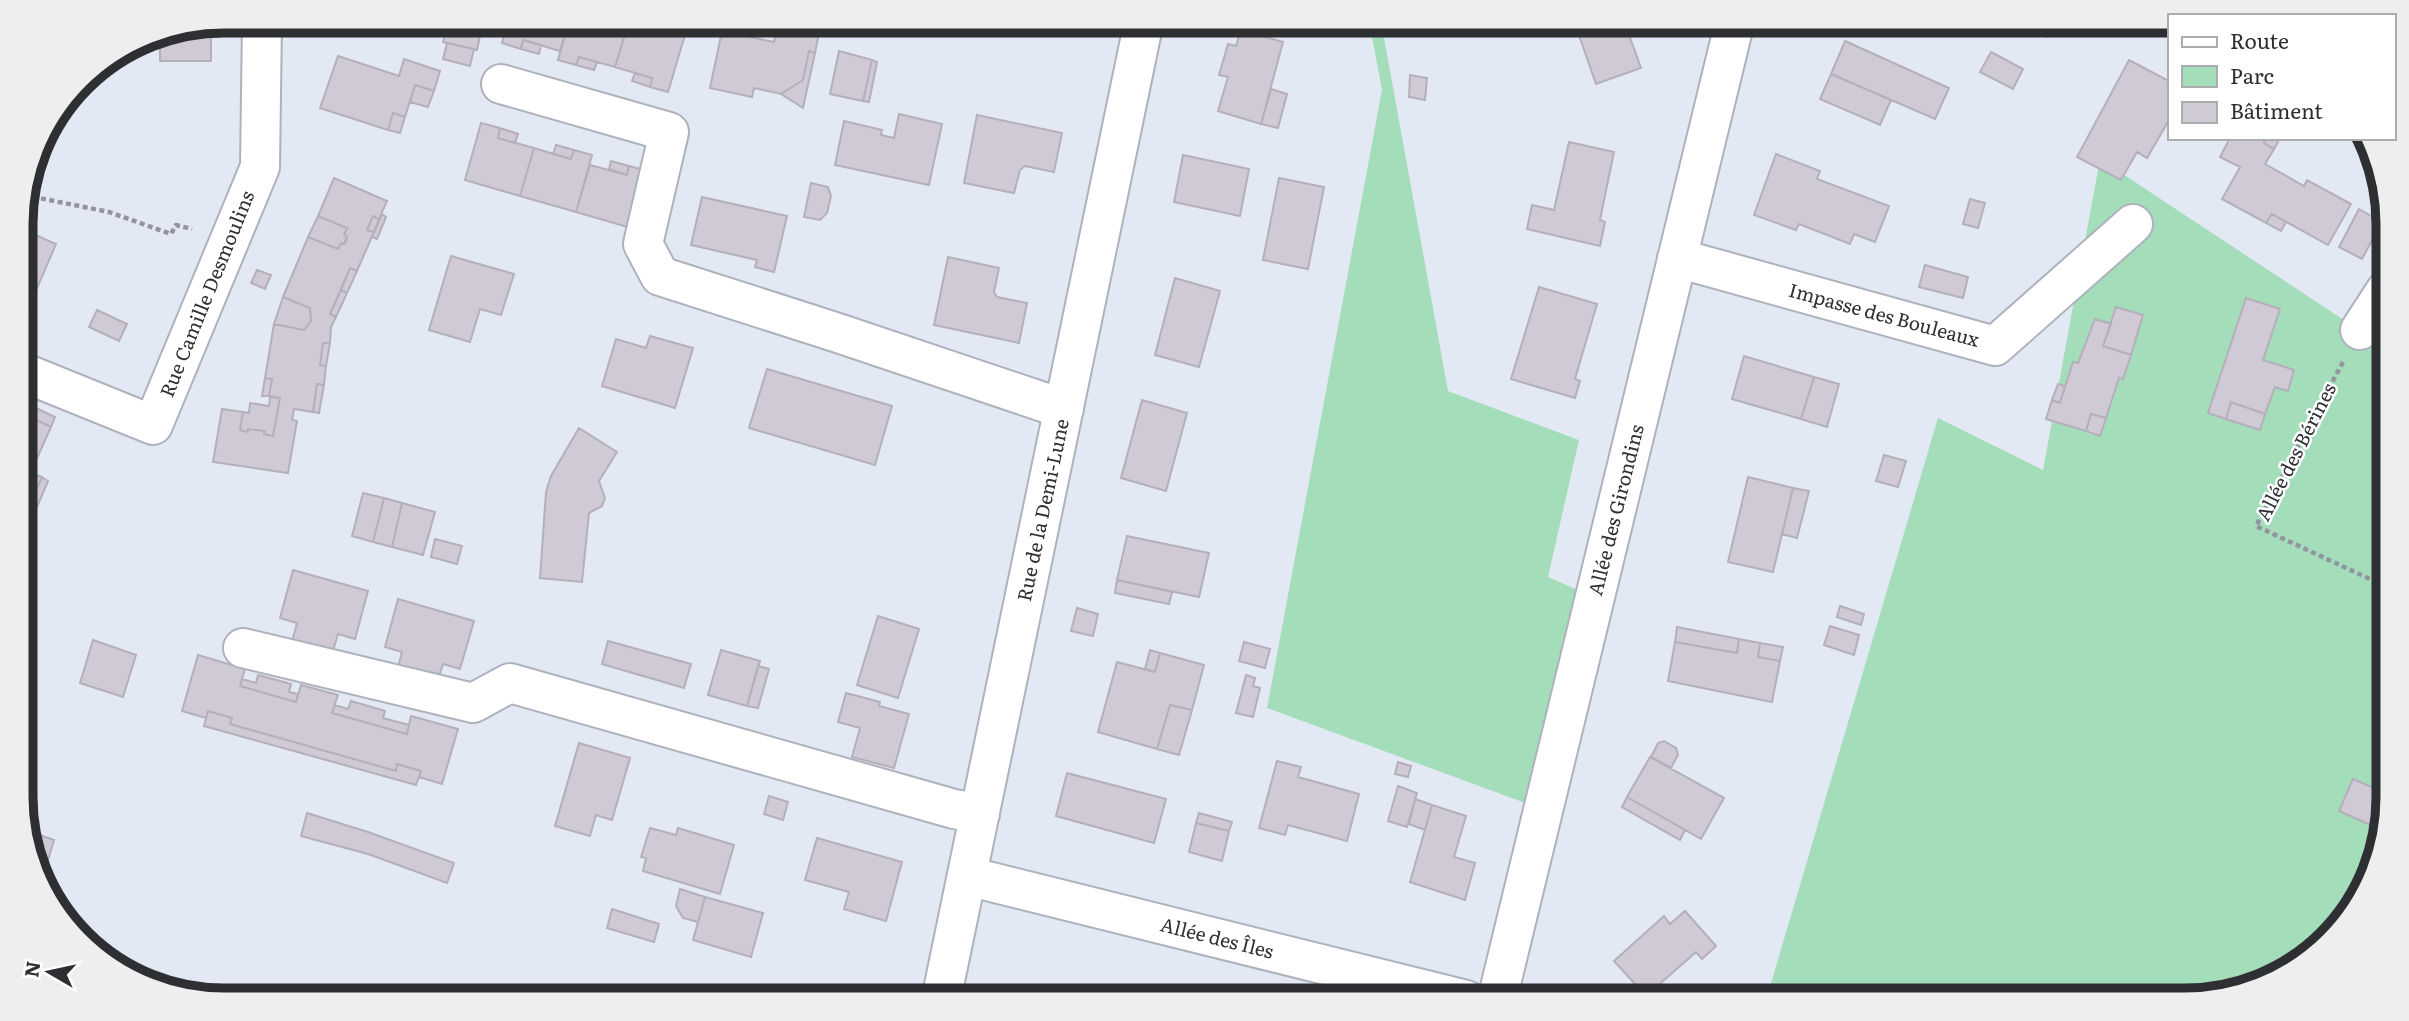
<svg xmlns="http://www.w3.org/2000/svg" width="2409" height="1021" font-family="Literata,serif">
  <style>
    .green { fill: #a4ddb9 }
    .building { fill: #cfcad5; stroke: #b4afba; stroke-width: 2 }
    .lines { fill: none; stroke-linecap: round; stroke-linejoin: round }
    .minor-casing { stroke: #adb2bd; stroke-width: 42 }
    .path { stroke: #91959d; stroke-width: 4.5; stroke-dasharray: 5 3.5; stroke-linecap: butt }
    .minor { stroke: #fff; stroke-width: 38 }
    .labels { text-anchor: middle; stroke-width: 5; stroke-linejoin: round; paint-order: stroke }
    .street-label { font-size: 19px; fill: #2d2f33; stroke: #fff }
    .rim { fill: none; stroke: #2d2f33; stroke-width: 9 }
  </style>
  <rect width="100%" height="100%" fill="#e3e9f4"/>
  <path class="green" d="M 1369,21 L 1381,21 L 1448,391 L 1579,440 L 1548,577 L 1582,592 L 1528,804 L 1267,708 L 1382,90 Z
    M 2100,159 L 2359,330 L 2386,290 L 2388,797 L 2373,874 L 2298,966 L 2198,1000 L 1766,1000 L 1938,418 L 2043,470 Z"/>
  <path class="building" d="M 448,21 L 483,21 L 477,50 L 443,42 Z
    M 508,21 L 569,21 L 560,51 L 523,40 L 521,49 L 502,43 Z
    M 569,21 L 629,21 L 615,67 L 579,57 L 576,65 L 558,60 Z
    M 629,21 L 637,21 L 685,35 L 668,92 L 650,87 L 652,78 L 615,67 Z
    M 1574,21 L 1624,21 L 1641,68 L 1596,84 Z
    M 2035,21 L 2056,21 L 2047,37 L 2031,29 Z
    M 211,24 L 211,61 L 160,61 L 160,34 Z
    M 778,25 L 819,33 L 815,53 L 809,51 L 803,80 L 781,94 L 754,88 L 752,97 L 710,88 L 722,31 L 774,42 Z
    M 1241,30 L 1283,42 L 1261,124 L 1218,111 L 1228,77 L 1219,75 L 1228,44 L 1236,46 Z
    M 523,40 L 541,45 L 539,54 L 521,49 Z
    M 1845,41 L 1949,88 L 1935,119 L 1831,74 Z
    M 447,43 L 474,49 L 470,66 L 443,59 Z
    M 809,51 L 815,53 L 803,108 L 781,94 L 803,80 Z
    M 839,51 L 872,60 L 863,101 L 830,94 Z
    M 1991,52 L 2023,69 L 2013,89 L 1980,72 Z
    M 338,56 L 399,76 L 404,59 L 440,71 L 434,91 L 415,85 L 405,117 L 393,113 L 388,130 L 320,108 Z
    M 579,57 L 597,62 L 594,70 L 576,65 Z
    M 872,60 L 877,62 L 869,102 L 863,101 Z
    M 2129,60 L 2169,81 L 2169,120 L 2147,158 L 2137,152 L 2121,180 L 2077,157 Z
    M 635,73 L 652,78 L 650,87 L 632,81 Z
    M 1831,74 L 1891,100 L 1880,125 L 1820,99 Z
    M 1410,75 L 1427,78 L 1425,100 L 1409,97 Z
    M 415,85 L 434,91 L 428,107 L 410,102 Z
    M 1271,89 L 1287,94 L 1278,128 L 1261,124 Z
    M 393,113 L 405,117 L 400,133 L 388,130 Z
    M 899,114 L 942,124 L 929,185 L 835,165 L 844,121 L 882,130 L 881,135 L 894,138 Z
    M 977,115 L 1062,133 L 1054,172 L 1025,166 L 1020,170 L 1014,193 L 964,183 Z
    M 481,123 L 500,128 L 498,138 L 534,148 L 520,196 L 465,180 Z
    M 500,128 L 518,134 L 515,143 L 498,138 Z
    M 2230,138 L 2266,138 L 2264,143 L 2274,149 L 2265,164 L 2304,186 L 2307,180 L 2351,204 L 2328,245 L 2272,214 L 2266,223 L 2222,199 L 2240,167 L 2220,157 Z
    M 2266,138 L 2280,138 L 2274,149 L 2264,143 Z
    M 1569,142 L 1614,152 L 1600,220 L 1605,222 L 1600,246 L 1527,229 L 1532,205 L 1554,210 Z
    M 556,145 L 574,150 L 571,159 L 553,154 Z
    M 534,148 L 571,159 L 574,150 L 592,155 L 576,212 L 520,196 Z
    M 1776,154 L 1820,171 L 1817,179 L 1889,206 L 1875,242 L 1854,234 L 1850,244 L 1799,224 L 1796,230 L 1754,215 Z
    M 1183,155 L 1249,169 L 1240,216 L 1174,202 Z
    M 611,161 L 629,166 L 627,175 L 609,169 Z
    M 590,165 L 627,175 L 629,166 L 648,171 L 631,228 L 576,212 Z
    M 334,178 L 387,201 L 379,219 L 373,216 L 367,230 L 374,232 L 357,271 L 350,268 L 330,314 L 336,317 L 331,327 L 330,343 L 323,343 L 320,365 L 326,366 L 324,385 L 317,384 L 313,412 L 294,409 L 292,420 L 297,421 L 288,473 L 213,462 L 222,409 L 243,412 L 240,430 L 248,432 L 248,429 L 265,431 L 264,434 L 273,436 L 280,398 L 269,396 L 272,379 L 265,378 L 274,324 L 304,330 L 311,321 L 310,308 L 283,297 L 308,237 L 338,249 L 341,243 L 344,244 L 347,236 L 344,235 L 347,228 L 318,216 Z
    M 1279,178 L 1324,187 L 1308,269 L 1263,260 Z
    M 811,183 L 828,187 L 831,196 L 827,213 L 820,220 L 804,217 Z
    M 702,197 L 787,216 L 774,272 L 755,267 L 757,260 L 691,245 Z
    M 1970,199 L 1985,203 L 1978,228 L 1963,224 Z
    M 2359,209 L 2382,222 L 2362,259 L 2339,247 Z
    M 382,214 L 386,217 L 377,239 L 372,237 Z
    M 2272,214 L 2286,222 L 2281,231 L 2266,223 Z
    M 318,216 L 347,228 L 344,235 L 347,236 L 346,241 L 344,244 L 341,243 L 338,249 L 308,237 Z
    M 373,216 L 379,219 L 374,232 L 367,230 Z
    M 22,229 L 56,244 L 26,314 L 22,312 Z
    M 451,256 L 514,274 L 501,315 L 480,309 L 470,342 L 429,330 Z
    M 948,257 L 999,268 L 994,292 L 997,297 L 1027,303 L 1019,343 L 934,325 Z
    M 1925,265 L 1968,277 L 1963,298 L 1919,287 Z
    M 350,268 L 357,271 L 347,293 L 341,290 Z
    M 257,270 L 271,275 L 265,289 L 251,283 Z
    M 1175,278 L 1220,291 L 1199,367 L 1155,355 Z
    M 1539,287 L 1597,304 L 1575,379 L 1580,381 L 1575,398 L 1511,379 Z
    M 341,290 L 347,293 L 336,317 L 330,314 Z
    M 283,297 L 310,308 L 311,321 L 304,330 L 274,324 Z
    M 2246,298 L 2280,309 L 2263,360 L 2294,370 L 2288,391 L 2275,387 L 2265,414 L 2231,402 L 2226,419 L 2208,413 Z
    M 2116,307 L 2143,315 L 2131,355 L 2103,346 Z
    M 97,310 L 127,324 L 119,341 L 89,327 Z
    M 2095,319 L 2111,324 L 2103,346 L 2131,355 L 2123,379 L 2119,378 L 2106,418 L 2091,414 L 2086,431 L 2046,419 L 2052,400 L 2060,403 L 2073,362 L 2078,363 Z
    M 650,336 L 693,348 L 675,408 L 602,386 L 616,339 L 646,348 Z
    M 323,343 L 330,343 L 326,366 L 320,365 Z
    M 1744,356 L 1814,377 L 1801,419 L 1732,399 Z
    M 767,369 L 892,406 L 875,465 L 749,428 Z
    M 1814,377 L 1839,384 L 1827,427 L 1801,419 Z
    M 265,378 L 272,379 L 269,396 L 262,396 Z
    M 317,384 L 324,385 L 319,413 L 313,412 Z
    M 2058,384 L 2065,386 L 2060,403 L 2052,400 Z
    M 270,397 L 280,398 L 273,436 L 264,434 L 265,431 L 248,429 L 248,432 L 240,430 L 243,412 L 249,413 L 250,403 L 269,406 Z
    M 1142,400 L 1187,413 L 1166,491 L 1121,478 Z
    M 2231,402 L 2265,414 L 2260,430 L 2226,419 Z
    M 22,403 L 38,409 L 34,419 L 51,427 L 34,465 L 30,464 L 27,471 L 42,477 L 30,504 L 37,507 L 29,525 L 22,523 Z
    M 38,409 L 55,417 L 51,427 L 34,419 Z
    M 2091,414 L 2106,418 L 2100,436 L 2086,431 Z
    M 579,428 L 617,452 L 599,481 L 605,498 L 602,506 L 589,513 L 582,582 L 540,578 L 546,492 L 551,476 Z
    M 1884,455 L 1906,461 L 1898,487 L 1876,481 Z
    M 42,477 L 48,481 L 37,507 L 30,504 Z
    M 1748,477 L 1793,488 L 1773,572 L 1728,562 Z
    M 1793,488 L 1809,491 L 1797,538 L 1782,534 Z
    M 363,493 L 384,498 L 373,542 L 352,536 Z
    M 384,498 L 402,503 L 392,547 L 373,542 Z
    M 402,503 L 435,512 L 423,555 L 392,547 Z
    M 22,522 L 29,525 L 22,540 Z
    M 1127,536 L 1209,553 L 1199,597 L 1117,580 Z
    M 435,539 L 462,546 L 457,564 L 431,557 Z
    M 293,570 L 368,591 L 355,639 L 338,634 L 332,654 L 292,642 L 297,623 L 280,618 Z
    M 1117,580 L 1172,592 L 1169,604 L 1115,593 Z
    M 398,599 L 474,621 L 460,669 L 443,664 L 437,683 L 397,672 L 402,652 L 385,647 Z
    M 1840,606 L 1864,614 L 1861,625 L 1837,617 Z
    M 1077,608 L 1098,614 L 1093,636 L 1071,631 Z
    M 878,616 L 919,629 L 898,698 L 857,685 Z
    M 1830,626 L 1859,635 L 1854,655 L 1824,645 Z
    M 1677,627 L 1739,639 L 1737,653 L 1675,642 Z
    M 1739,639 L 1760,643 L 1758,657 L 1780,661 L 1772,702 L 1668,681 L 1675,642 L 1737,653 Z
    M 93,640 L 136,655 L 123,697 L 80,683 Z
    M 608,641 L 691,664 L 684,688 L 602,664 Z
    M 1244,642 L 1270,649 L 1265,668 L 1239,661 Z
    M 1760,643 L 1783,647 L 1780,661 L 1758,657 Z
    M 721,650 L 760,661 L 747,706 L 708,695 Z
    M 1150,650 L 1160,653 L 1155,672 L 1145,669 Z
    M 1160,653 L 1204,665 L 1192,710 L 1170,705 L 1157,749 L 1098,732 L 1117,662 L 1155,672 Z
    M 198,655 L 245,669 L 240,686 L 296,702 L 301,685 L 338,695 L 332,713 L 407,734 L 411,716 L 458,729 L 442,784 L 419,777 L 421,771 L 397,764 L 396,771 L 230,724 L 232,718 L 208,711 L 206,718 L 182,711 Z
    M 758,666 L 769,669 L 758,708 L 747,706 Z
    M 258,675 L 291,684 L 289,692 L 298,694 L 296,702 L 240,686 L 242,679 L 256,683 Z
    M 1246,675 L 1255,678 L 1253,686 L 1260,688 L 1253,717 L 1236,713 Z
    M 846,693 L 880,702 L 879,706 L 909,714 L 894,768 L 852,757 L 860,728 L 838,722 Z
    M 351,701 L 385,711 L 383,718 L 409,725 L 407,734 L 332,713 L 335,705 L 348,709 Z
    M 1170,705 L 1192,710 L 1179,755 L 1157,749 Z
    M 208,711 L 232,718 L 230,724 L 396,771 L 397,764 L 421,771 L 416,785 L 204,726 Z
    M 1664,741 L 1676,748 L 1678,755 L 1671,768 L 1651,757 L 1658,743 Z
    M 579,743 L 630,758 L 612,820 L 596,815 L 590,836 L 555,826 Z
    M 1650,757 L 1724,798 L 1701,839 L 1627,797 Z
    M 1277,761 L 1301,767 L 1298,777 L 1359,794 L 1347,841 L 1288,825 L 1285,835 L 1259,828 Z
    M 1398,762 L 1411,766 L 1408,777 L 1395,774 Z
    M 1067,773 L 1166,799 L 1154,843 L 1056,816 Z
    M 2353,779 L 2388,794 L 2386,805 L 2377,828 L 2339,811 Z
    M 1398,786 L 1417,793 L 1407,827 L 1388,821 Z
    M 769,796 L 788,802 L 783,820 L 764,814 Z
    M 1627,797 L 1685,830 L 1680,840 L 1622,807 Z
    M 1415,799 L 1432,805 L 1425,830 L 1409,824 Z
    M 1432,805 L 1466,816 L 1454,857 L 1475,863 L 1465,900 L 1410,882 Z
    M 307,813 L 368,832 L 454,863 L 447,883 L 368,854 L 301,836 Z
    M 1199,813 L 1232,822 L 1229,831 L 1196,823 Z
    M 1196,823 L 1229,831 L 1222,861 L 1189,852 Z
    M 650,828 L 676,835 L 678,828 L 734,845 L 720,894 L 643,871 L 646,858 L 641,857 Z
    M 25,830 L 54,840 L 44,874 Z
    M 817,838 L 902,862 L 886,921 L 844,909 L 849,892 L 805,880 Z
    M 680,889 L 705,897 L 698,922 L 683,918 L 676,906 Z
    M 51,891 L 64,896 L 60,912 Z
    M 705,897 L 763,913 L 751,957 L 693,940 Z
    M 612,909 L 659,924 L 654,942 L 607,928 Z
    M 1685,911 L 1716,946 L 1702,959 L 1696,952 L 1646,996 L 1614,961 L 1664,916 L 1670,924 Z
    M 552,986 L 569,991 L 566,1000 L 548,1000 Z
    M 752,987 L 799,1000 L 748,1000 Z
    M 1013,987 L 1059,998 L 1059,1000 L 1010,1000 Z
    M 998,988 L 1012,992 L 1010,1000 L 995,1000 Z
    M 330,992 L 359,1000 L 328,1000 Z"/>
  <g class="lines">
    <defs>
      <path id="minor" d="M 501,84 L 669,132 L 643,244 L 660,276 L 838,333 L 1064,409
        M 1677,258 L 1995,346 L 2133,224
        M 2360,330 L 2386,290
        M 22,372 L 153,425 L 260,167 L 262,21
        M 243,648 L 473,703 L 510,683 L 954,809 L 980,814
        M 967,876 L 1466,1000
        M 941,1000 L 1144,21
        M 1497,1000 L 1735,21"/>
    </defs>
    <use href="#minor" class="minor-casing"/>
    <path class="path" d="M 27,190 L 34,197 L 109,212 L 171,234 L 176,225 L 192,229
      M 2343,362 L 2256,526 L 2387,587"/>
    <use href="#minor" class="minor"/>
  </g>
  <g class="labels">
    <g class="street-label">
      <text transform="translate(207 294) rotate(-68)" y="7">Rue Camille Desmoulins</text>
      <text transform="translate(1884 315) rotate(15)" y="7">Impasse des Bouleaux</text>
      <text transform="translate(2296 452) rotate(-63)" y="7">Allée des Bérines</text>
      <text transform="translate(1043 510) rotate(-78)" y="7">Rue de la Demi-Lune</text>
      <text transform="translate(1616 510) rotate(-76)" y="7">Allée des Girondins</text>
      <text transform="translate(1217 938) rotate(14)" y="7">Allée des Îles</text>
    </g>
  </g>
  <path d="M0 0H2409V1021H0ZM224 33H2185A191 191 0 0 1 2376 224V797A191 191 0 0 1 2185 988H224A191 191 0 0 1 33 797V224A191 191 0 0 1 224 33Z" fill="#eeeeef" fill-rule="evenodd"/>
  <path class="rim" d="M224 33H2185A191 191 0 0 1 2376 224V797A191 191 0 0 1 2185 988H224A191 191 0 0 1 33 797V224A191 191 0 0 1 224 33Z"/>
  <rect x="2168" y="14" width="228" height="126" fill="#ffffff" stroke="#abacad" stroke-width="2"/>
  <rect x="2182" y="37" width="35" height="10" fill="#ffffff" stroke="#abacad" stroke-width="2"/>
  <text x="2230" y="49" font-size="21" fill="#2d2f33">Route</text>
  <rect x="2182" y="66" width="35" height="21" fill="#a4ddb9" stroke="#abacad" stroke-width="2"/>
  <text x="2230" y="84" font-size="21" fill="#2d2f33">Parc</text>
  <rect x="2182" y="102" width="35" height="21" fill="#cfcad5" stroke="#abacad" stroke-width="2"/>
  <text x="2230" y="119" font-size="21" fill="#2d2f33">Bâtiment</text>
  <g transform="translate(49 972) rotate(279)" stroke="#ffffff" stroke-width="5" paint-order="stroke">
  <path d="M0-5L12 26L0 18L-12 26Z" fill="#2d2f33"/>
  <text y="-10" font-size="19" font-weight="bold" text-anchor="middle" fill="#2d2f33">N</text>
  </g>
</svg>
